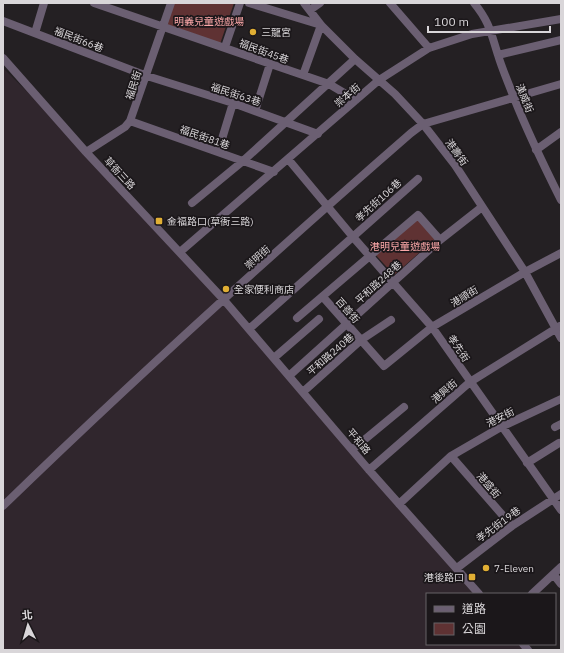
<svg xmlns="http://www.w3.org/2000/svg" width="564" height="653" font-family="'IBM Plex Sans','Noto Sans TC',sans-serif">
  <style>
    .built { fill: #30262d }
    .green { fill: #5f3233 }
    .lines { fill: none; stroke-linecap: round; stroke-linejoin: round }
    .minor { stroke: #6b5f72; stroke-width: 8 }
    .poi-dot { fill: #e1af34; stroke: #1b171a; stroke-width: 1.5 }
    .labels { text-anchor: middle; stroke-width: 3.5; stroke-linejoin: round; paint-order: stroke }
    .park-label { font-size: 10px; fill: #fba7a8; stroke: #1b171a }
    .poi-label { font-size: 10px; fill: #d9d6d9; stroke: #1b171a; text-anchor: start }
    .street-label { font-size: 10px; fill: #d9d6d9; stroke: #1b171a }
  </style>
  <rect width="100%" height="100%" fill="#242023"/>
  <path class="built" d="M 3,68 L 92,156 L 479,594 L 427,594 L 427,644 L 523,644 L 528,650 L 3,650 Z"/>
  <path class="green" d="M 174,3 L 234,3 L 220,44 L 166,26 Z
    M 417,216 L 436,238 L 394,275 L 374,253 Z"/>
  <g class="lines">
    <path class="minor" d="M 94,3 L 329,84 L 356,100
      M 249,3 L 321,25 L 303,75
      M 304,3 L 321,25 L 355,59 L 395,94 L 423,124 L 455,165 L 525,272 L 561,338
      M 390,3 L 429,48
      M 474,3 C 489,21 491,33 498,55 C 502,69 509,84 514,98 C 528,133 544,166 561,200
      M 310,10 L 320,3
      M 3,21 L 147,76 L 233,103 L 318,134
      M 35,33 L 44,3
      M 225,47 L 240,3
      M 498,55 L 561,40
      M 3,58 L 86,152 L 224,300 L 369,470 L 479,594
      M 255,111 L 270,64
      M 130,121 L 274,172
      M 536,150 L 561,132
      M 86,152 L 125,127 L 130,121 L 171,3
      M 218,152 L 233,103
      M 288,159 L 353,237 L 432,327 L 561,510
      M 192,203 L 243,161 L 355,59
      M 180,252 L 379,80 L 429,48 L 472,34 L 561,19
      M 323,297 L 384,366 L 432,327 L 525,272 L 561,253
      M 297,318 L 418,215 L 440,240
      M 249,329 L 418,179
      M 275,357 L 319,319
      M 290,375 L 440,240 L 482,207
      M 304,391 L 361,340 L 391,320
      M 555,427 L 561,424
      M 352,450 L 404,407
      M 451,456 L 512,526
      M 527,463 L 559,443
      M 369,470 L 470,382 L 560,326
      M 399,504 L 451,456 L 501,427 L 561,399
      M 3,506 C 135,378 272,254 411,133 L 423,124 L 561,84
      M 457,568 L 512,526 L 561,494
      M 554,575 L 561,584
      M 532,594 L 561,567
      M 523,644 L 528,650"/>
  </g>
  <g class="poi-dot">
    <circle cx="253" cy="32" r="4"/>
    <rect x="155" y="217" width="8" height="8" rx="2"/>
    <circle cx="226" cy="289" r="4"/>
    <circle cx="486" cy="568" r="4"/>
    <rect x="468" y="573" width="8" height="8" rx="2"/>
  </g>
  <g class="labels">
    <g class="park-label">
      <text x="209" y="25">明義兒童遊戲場</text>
      <text x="405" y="250">港明兒童遊戲場</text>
    </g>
    <g class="poi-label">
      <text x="261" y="36">三龍宮</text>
      <text x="167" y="225">金福路口(草衙三路)</text>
      <text x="234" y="293">全家便利商店</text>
      <text x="494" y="572">7-Eleven</text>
      <text x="464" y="581" text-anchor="end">港後路口</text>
    </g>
    <g class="street-label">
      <text transform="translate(79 39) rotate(21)" y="4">福民街66巷</text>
      <text transform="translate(264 51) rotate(20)" y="4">福民街45巷</text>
      <text transform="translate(133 85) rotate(-72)" y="4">福民街</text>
      <text transform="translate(236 94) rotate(18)" y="4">福民街63巷</text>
      <text transform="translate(347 95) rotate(-41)" y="4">崇本街</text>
      <text transform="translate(525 98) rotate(68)" y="4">漢威街</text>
      <text transform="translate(205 137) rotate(19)" y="4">福民街81巷</text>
      <text transform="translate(457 152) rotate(54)" y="4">港壽街</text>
      <text transform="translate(120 173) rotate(47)" y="4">草衙三路</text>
      <text transform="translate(378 200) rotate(-42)" y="4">孝先街106巷</text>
      <text transform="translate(257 257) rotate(-42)" y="4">崇明街</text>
      <text transform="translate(378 282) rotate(-42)" y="4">平和路248巷</text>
      <text transform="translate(464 296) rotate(-31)" y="4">港順街</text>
      <text transform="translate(348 310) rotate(48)" y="4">百善街</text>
      <text transform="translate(459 348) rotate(56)" y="4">孝先街</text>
      <text transform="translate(330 354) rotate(-41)" y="4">平和路240巷</text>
      <text transform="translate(444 391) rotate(-41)" y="4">港興街</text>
      <text transform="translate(500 417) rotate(-27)" y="4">港安街</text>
      <text transform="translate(359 441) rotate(50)" y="4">平和路</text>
      <text transform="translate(489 485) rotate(49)" y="4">港盛街</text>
      <text transform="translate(498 524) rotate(-36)" y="4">孝先街19巷</text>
    </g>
  </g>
  <rect width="564" height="653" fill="none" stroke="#d9d6d9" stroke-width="8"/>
  <rect x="426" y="593" width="130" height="52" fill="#1b171a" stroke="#676366"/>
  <rect x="434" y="606" width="20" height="6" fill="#6b5f72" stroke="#676366"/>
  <text x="462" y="613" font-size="12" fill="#d9d6d9">道路</text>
  <rect x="434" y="623" width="20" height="12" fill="#5f3233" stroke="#676366"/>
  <text x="462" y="633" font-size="12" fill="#d9d6d9">公園</text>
  <g transform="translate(28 625) rotate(355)" stroke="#1b171a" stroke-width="3" paint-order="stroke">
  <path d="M0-3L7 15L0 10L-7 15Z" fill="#d9d6d9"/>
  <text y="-6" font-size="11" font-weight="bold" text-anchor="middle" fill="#d9d6d9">北</text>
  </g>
  <path d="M428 26v6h122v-6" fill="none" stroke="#d9d6d9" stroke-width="2"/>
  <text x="434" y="26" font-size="12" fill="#d9d6d9" stroke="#1b171a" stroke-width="3" paint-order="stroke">100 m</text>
</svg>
